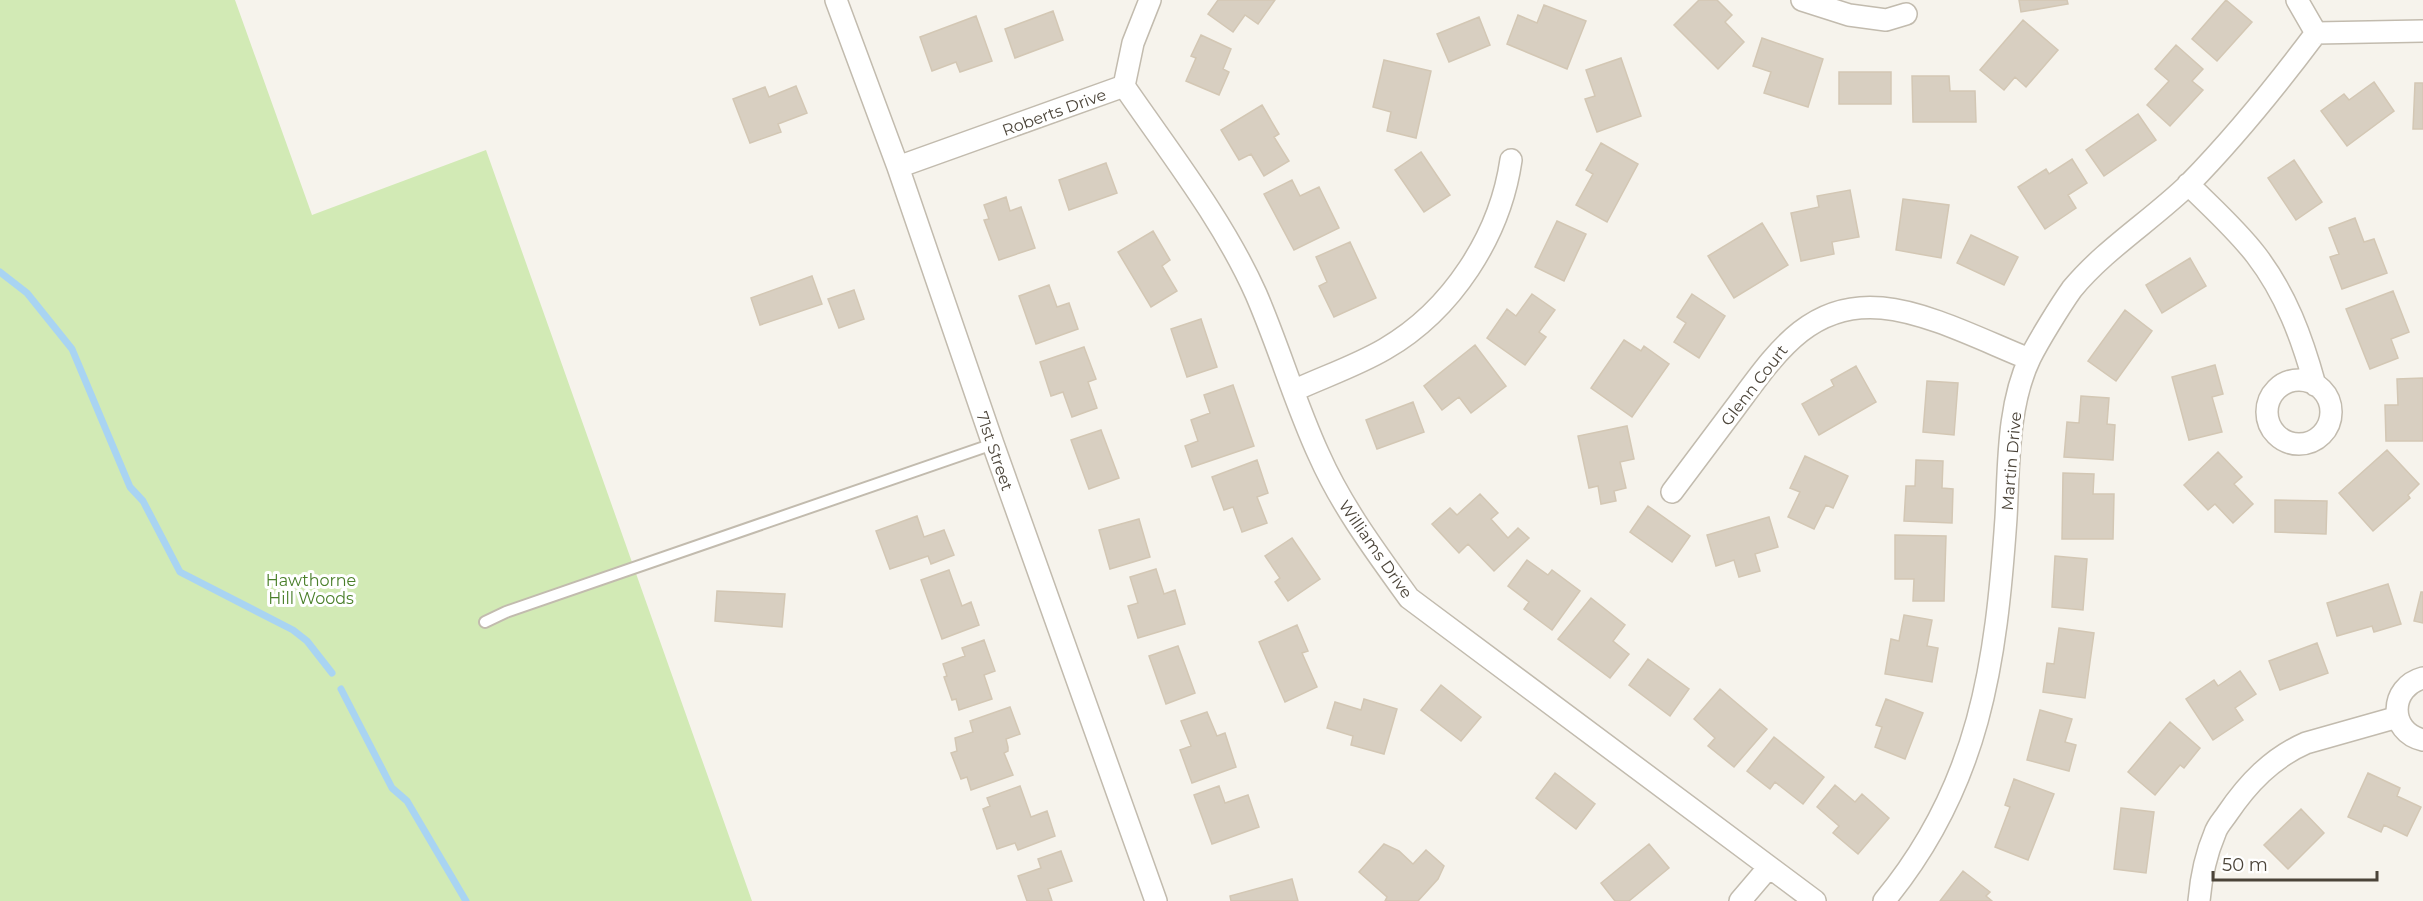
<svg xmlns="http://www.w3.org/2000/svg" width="2423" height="901" font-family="Montserrat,sans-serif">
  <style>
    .green { fill: #d2eab5 }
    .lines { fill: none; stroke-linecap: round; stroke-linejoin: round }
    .stream { stroke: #a9d4f2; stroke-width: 7 }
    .building { fill: #d8cfc1; stroke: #d3c7b4; stroke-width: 1.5 }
    .service-casing { stroke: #c2bbae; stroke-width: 14 }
    .minor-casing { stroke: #c2bbae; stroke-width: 24 }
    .service { stroke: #fff; stroke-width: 10 }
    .minor { stroke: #fff; stroke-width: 21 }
    .labels { text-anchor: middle; stroke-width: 6; stroke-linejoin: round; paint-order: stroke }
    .street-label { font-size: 16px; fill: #4b4439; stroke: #fff }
    .park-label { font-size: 16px; fill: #4a7f2a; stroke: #fff }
  </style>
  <rect width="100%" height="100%" fill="#f6f3ec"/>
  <path class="green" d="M 0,0 L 235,0 L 312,215 L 486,150 L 752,901 L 0,901 Z"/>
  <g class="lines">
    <path class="stream" d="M 0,272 L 27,293 L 72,349 L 130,487 L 143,501 L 180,572 L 293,630 L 307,641 L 332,673
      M 341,689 L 392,788 L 407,801 L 466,901"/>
  </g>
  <path class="building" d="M 1218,0 L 1275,0 L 1258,24 L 1245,15 L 1233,32 L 1208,14 Z
    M 1699,0 L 1717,0 L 1732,15 L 1725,22 L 1744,42 L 1718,69 L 1674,25 Z
    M 2019,0 L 2067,0 L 2068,4 L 2021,12 Z
    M 2226,0 L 2252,22 L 2217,61 L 2192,39 Z
    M 1544,5 L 1586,21 L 1567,69 L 1507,44 L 1518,15 L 1537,23 Z
    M 1053,11 L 1063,40 L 1015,58 L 1005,29 Z
    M 976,16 L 992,61 L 960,72 L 956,62 L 932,71 L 920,37 Z
    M 1479,17 L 1490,45 L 1449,62 L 1437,34 Z
    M 2023,20 L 2058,50 L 2026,87 L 2015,77 L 2004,90 L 1980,70 Z
    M 1201,35 L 1231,49 L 1223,69 L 1229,72 L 1219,95 L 1186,81 L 1196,58 L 1191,56 Z
    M 1762,38 L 1823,59 L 1808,107 L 1764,93 L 1771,72 L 1753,66 Z
    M 2176,45 L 2203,69 L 2192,81 L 2203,90 L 2170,126 L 2147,105 L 2169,81 L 2155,69 Z
    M 1621,58 L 1641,116 L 1597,132 L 1585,99 L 1595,96 L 1586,70 Z
    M 1384,60 L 1431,71 L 1416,138 L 1387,131 L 1391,112 L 1373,107 Z
    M 1839,72 L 1891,72 L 1891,104 L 1839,104 Z
    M 1912,76 L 1949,76 L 1950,91 L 1975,91 L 1976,122 L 1913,122 Z
    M 2374,82 L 2394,111 L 2347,146 L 2321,111 L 2344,94 L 2349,100 Z
    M 2415,83 L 2423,83 L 2423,129 L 2413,129 Z
    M 796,86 L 807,113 L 778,124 L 781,132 L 750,143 L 733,99 L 765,87 L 769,97 Z
    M 1262,105 L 1279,134 L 1274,137 L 1289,161 L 1264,176 L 1251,154 L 1239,160 L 1221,130 Z
    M 2138,114 L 2156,140 L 2104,176 L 2086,150 Z
    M 1601,143 L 1638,164 L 1607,222 L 1576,205 L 1593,174 L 1586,170 Z
    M 1421,152 L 1450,195 L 1424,212 L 1395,170 Z
    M 2072,159 L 2087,183 L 2068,195 L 2076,208 L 2045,229 L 2018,187 L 2046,169 L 2049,174 Z
    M 2294,160 L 2322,202 L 2296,220 L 2268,178 Z
    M 1106,163 L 1117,193 L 1069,210 L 1059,180 Z
    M 1292,180 L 1300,196 L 1319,187 L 1339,228 L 1294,250 L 1264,194 Z
    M 1850,190 L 1859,237 L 1832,242 L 1834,254 L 1801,261 L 1791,213 L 1819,207 L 1817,196 Z
    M 1006,197 L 1010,211 L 1021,207 L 1035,248 L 999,260 L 984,220 L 989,219 L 984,205 Z
    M 1903,199 L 1949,205 L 1941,258 L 1896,250 Z
    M 2355,218 L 2364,242 L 2374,239 L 2387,273 L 2342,289 L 2330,257 L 2339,254 L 2329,228 Z
    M 1557,221 L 1586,234 L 1564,281 L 1535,267 Z
    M 1762,223 L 1788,265 L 1734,298 L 1708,256 Z
    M 1153,231 L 1170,260 L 1162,266 L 1177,291 L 1151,307 L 1118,252 Z
    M 1971,235 L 2018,257 L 2004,285 L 1957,263 Z
    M 1350,242 L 1376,298 L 1334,317 L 1319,286 L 1327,282 L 1316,257 Z
    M 2190,258 L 2206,286 L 2162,313 L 2146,285 Z
    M 812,276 L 822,304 L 760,325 L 751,298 Z
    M 1049,285 L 1057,307 L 1069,303 L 1078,329 L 1036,344 L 1019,296 Z
    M 854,290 L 864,319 L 839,328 L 828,299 Z
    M 2393,291 L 2409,332 L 2391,339 L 2398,358 L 2370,369 L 2346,309 Z
    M 1532,294 L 1555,310 L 1539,332 L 1546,337 L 1525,365 L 1487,338 L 1507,309 L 1516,316 Z
    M 1692,294 L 1725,316 L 1699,358 L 1674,342 L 1686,323 L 1677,317 Z
    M 2125,310 L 2152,331 L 2116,381 L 2088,361 Z
    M 1201,319 L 1217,367 L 1187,377 L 1171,329 Z
    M 1624,340 L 1641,351 L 1644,346 L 1669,364 L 1632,417 L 1591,388 Z
    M 1475,345 L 1506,386 L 1471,413 L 1459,397 L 1442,410 L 1424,386 Z
    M 1084,347 L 1096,379 L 1088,382 L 1097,408 L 1072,417 L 1063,392 L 1051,396 L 1040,362 Z
    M 2215,365 L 2223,394 L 2212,397 L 2222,432 L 2189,440 L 2172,377 Z
    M 1856,366 L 1876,402 L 1819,435 L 1802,404 L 1834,386 L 1831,380 Z
    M 2423,378 L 2423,441 L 2386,441 L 2385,405 L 2398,405 L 2397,379 Z
    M 1927,381 L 1958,383 L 1954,435 L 1923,432 Z
    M 1233,385 L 1254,446 L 1192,467 L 1185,446 L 1198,441 L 1191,420 L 1210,413 L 1204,395 Z
    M 2081,396 L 2109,398 L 2107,424 L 2115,425 L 2113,460 L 2064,457 L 2067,422 L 2079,423 Z
    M 1413,402 L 1424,432 L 1377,449 L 1366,420 Z
    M 1627,426 L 1634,459 L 1620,462 L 1626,488 L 1614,491 L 1616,501 L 1601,504 L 1598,486 L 1589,488 L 1578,436 Z
    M 1101,430 L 1119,478 L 1089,489 L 1071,440 Z
    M 2387,450 L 2419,484 L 2408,495 L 2410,498 L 2373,531 L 2339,493 Z
    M 2218,452 L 2242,477 L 2234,484 L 2253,504 L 2233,523 L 2215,504 L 2208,510 L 2184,485 Z
    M 1805,456 L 1848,476 L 1833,508 L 1826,505 L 1814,529 L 1788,517 L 1800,492 L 1790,488 Z
    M 1257,460 L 1268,493 L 1257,497 L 1267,523 L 1242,532 L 1233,507 L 1224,510 L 1212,477 Z
    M 1916,460 L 1943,461 L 1942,488 L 1953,489 L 1952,523 L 1904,521 L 1906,486 L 1915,486 Z
    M 2063,473 L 2094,474 L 2093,494 L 2114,494 L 2113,539 L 2062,539 Z
    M 1480,494 L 1498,513 L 1491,519 L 1508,538 L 1518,528 L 1529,538 L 1494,571 L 1468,544 L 1459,553 L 1432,524 L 1450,508 L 1457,515 Z
    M 2275,500 L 2327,501 L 2326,534 L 2275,532 Z
    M 1648,506 L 1690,536 L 1672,562 L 1630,532 Z
    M 917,516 L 924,537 L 944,530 L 954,555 L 931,564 L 928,556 L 890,569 L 876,531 Z
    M 1769,517 L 1778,547 L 1755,554 L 1760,571 L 1739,577 L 1734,560 L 1716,566 L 1707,535 Z
    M 1139,519 L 1150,557 L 1110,569 L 1099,530 Z
    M 1895,535 L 1946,536 L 1944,601 L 1913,601 L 1914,579 L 1895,579 Z
    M 1292,538 L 1320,579 L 1288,601 L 1275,582 L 1280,578 L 1265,556 Z
    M 2055,556 L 2087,559 L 2083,610 L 2052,607 Z
    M 1527,560 L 1548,575 L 1552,570 L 1580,591 L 1552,630 L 1524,609 L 1529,602 L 1508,586 Z
    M 1156,569 L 1164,594 L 1175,590 L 1185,624 L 1138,638 L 1128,606 L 1138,603 L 1130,577 Z
    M 949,570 L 962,606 L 971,602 L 979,625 L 942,639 L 921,580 Z
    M 2388,584 L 2401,624 L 2374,632 L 2372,626 L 2337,636 L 2327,603 Z
    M 717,591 L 785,594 L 782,627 L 715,621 Z
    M 2421,592 L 2423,592 L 2423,623 L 2414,621 Z
    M 1591,598 L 1625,625 L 1613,641 L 1629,654 L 1610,678 L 1558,639 Z
    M 1904,615 L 1932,620 L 1927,646 L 1938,648 L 1932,682 L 1885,674 L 1891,639 L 1899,641 Z
    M 1297,625 L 1308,651 L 1302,653 L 1317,687 L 1285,702 L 1259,642 Z
    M 2059,628 L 2094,633 L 2085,698 L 2043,692 L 2047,663 L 2054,664 Z
    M 984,640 L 995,671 L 984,675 L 992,699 L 959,710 L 956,699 L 952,700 L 944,677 L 947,676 L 943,664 L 965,656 L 962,648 Z
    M 2317,643 L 2328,673 L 2280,690 L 2269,661 Z
    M 1178,646 L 1195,693 L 1166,704 L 1149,656 Z
    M 1648,659 L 1689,689 L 1670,716 L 1629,685 Z
    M 2240,671 L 2256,694 L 2235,708 L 2243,720 L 2213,740 L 2186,699 L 2214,680 L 2218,686 Z
    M 1441,685 L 1481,717 L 1461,741 L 1421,710 Z
    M 1720,689 L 1767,729 L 1734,767 L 1708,746 L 1715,738 L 1694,719 Z
    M 1364,699 L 1397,709 L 1384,754 L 1351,745 L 1353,736 L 1327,728 L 1335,702 L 1361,710 Z
    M 1886,699 L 1923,713 L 1905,759 L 1875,747 L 1882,727 L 1876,725 Z
    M 1010,707 L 1020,734 L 1006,739 L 1008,747 L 1008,751 L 1004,753 L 1013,775 L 971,790 L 967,777 L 961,779 L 951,753 L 957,751 L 955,738 L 973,732 L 970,721 Z
    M 2040,710 L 2072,719 L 2065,742 L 2076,745 L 2069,771 L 2027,760 Z
    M 1207,712 L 1217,736 L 1225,733 L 1236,767 L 1192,783 L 1180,750 L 1191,746 L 1181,721 Z
    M 2170,722 L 2200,748 L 2184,768 L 2180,765 L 2155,795 L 2128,772 Z
    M 1774,737 L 1824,777 L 1803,804 L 1775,782 L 1770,789 L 1747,771 Z
    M 1555,773 L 1595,804 L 1576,829 L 1536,798 Z
    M 2368,773 L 2400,788 L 2397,796 L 2421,807 L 2407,836 L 2384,825 L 2381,832 L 2348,817 Z
    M 2014,779 L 2054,794 L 2028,860 L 1995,847 L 2010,807 L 2005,805 Z
    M 1835,785 L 1855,802 L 1862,794 L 1889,818 L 1858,854 L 1833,833 L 1839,826 L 1817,807 Z
    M 1020,786 L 1031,817 L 1047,811 L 1055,836 L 1018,850 L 1015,843 L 997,849 L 983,809 L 990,806 L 987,798 Z
    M 1219,786 L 1225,803 L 1248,795 L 1259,827 L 1212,844 L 1194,795 Z
    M 2121,808 L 2154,812 L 2146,873 L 2114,869 Z
    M 2301,809 L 2324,833 L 2288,869 L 2264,845 Z
    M 1384,844 L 1399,851 L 1413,864 L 1426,850 L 1444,866 L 1438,879 L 1418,901 L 1385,901 L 1387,897 L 1359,872 Z
    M 1649,844 L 1669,868 L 1629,901 L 1615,901 L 1601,883 Z
    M 1061,851 L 1072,881 L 1048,889 L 1052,901 L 1027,901 L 1018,876 L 1041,868 L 1038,859 Z
    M 1963,871 L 1990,892 L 1986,896 L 1992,901 L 1940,901 Z
    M 1292,879 L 1298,901 L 1231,901 L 1230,896 Z"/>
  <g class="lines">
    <defs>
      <path id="service" d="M 485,622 L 506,612 L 993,444"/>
      <path id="minor" d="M 836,0 L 898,167 L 993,444 L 1156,901
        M 1802,0 L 1849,15 L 1886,20 L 1906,14
        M 2297,0 L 2316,33
        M 2316,33 L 2423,31
        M 1124,86 C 1170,153 1223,220 1256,294 C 1279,347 1295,403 1319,455 C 1342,507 1376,552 1409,598 L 1815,901
        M 898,167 L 1124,86 L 1133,43 L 1150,0
        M 2188,184 C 2211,207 2236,229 2256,255 C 2286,294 2302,338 2315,385
        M2267 412a32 32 0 1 1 64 0a32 32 0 1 1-64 0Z
        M 1293,391 C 1323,377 1356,366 1385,349 C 1452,310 1500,236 1511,160
        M 1672,492 C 1693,464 1714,436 1735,408 C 1774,356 1808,301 1882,308 C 1928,312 1986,342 2029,359
        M 2423,678 C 2389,687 2388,732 2423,740
        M 1740,901 L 1769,867
        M 1884,901 C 1980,785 1996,663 2006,518 C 2009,466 2007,406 2030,358 C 2039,340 2060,306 2072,289 C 2105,249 2152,220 2189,184 C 2235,137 2277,85 2316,33
        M 2199,901 C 2201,878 2206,854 2215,833 C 2217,826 2223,820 2227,814 C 2248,783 2272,758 2306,743 L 2398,717"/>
    </defs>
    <use href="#service" class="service-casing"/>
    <use href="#minor" class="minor-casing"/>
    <use href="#service" class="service"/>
    <use href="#minor" class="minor"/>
  </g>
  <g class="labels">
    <g class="street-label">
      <text transform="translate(1054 112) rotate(-20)" y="6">Roberts Drive</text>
      <text transform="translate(1754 385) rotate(-52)" y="6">Glenn Court</text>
      <text transform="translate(995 451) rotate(71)" y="6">71st Street</text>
      <text transform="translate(2011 461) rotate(-85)" y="6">Martin Drive</text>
      <text transform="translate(1376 549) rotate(55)" y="6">Williams Drive</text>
    </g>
    <g class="park-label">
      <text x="311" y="586">Hawthorne<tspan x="311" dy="18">Hill Woods</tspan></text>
    </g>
  </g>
  <path d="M2213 871v9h164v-9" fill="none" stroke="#4b4439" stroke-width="3"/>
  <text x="2222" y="871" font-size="18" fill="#4b4439" stroke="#ffffff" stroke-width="4.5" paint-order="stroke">50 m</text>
</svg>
